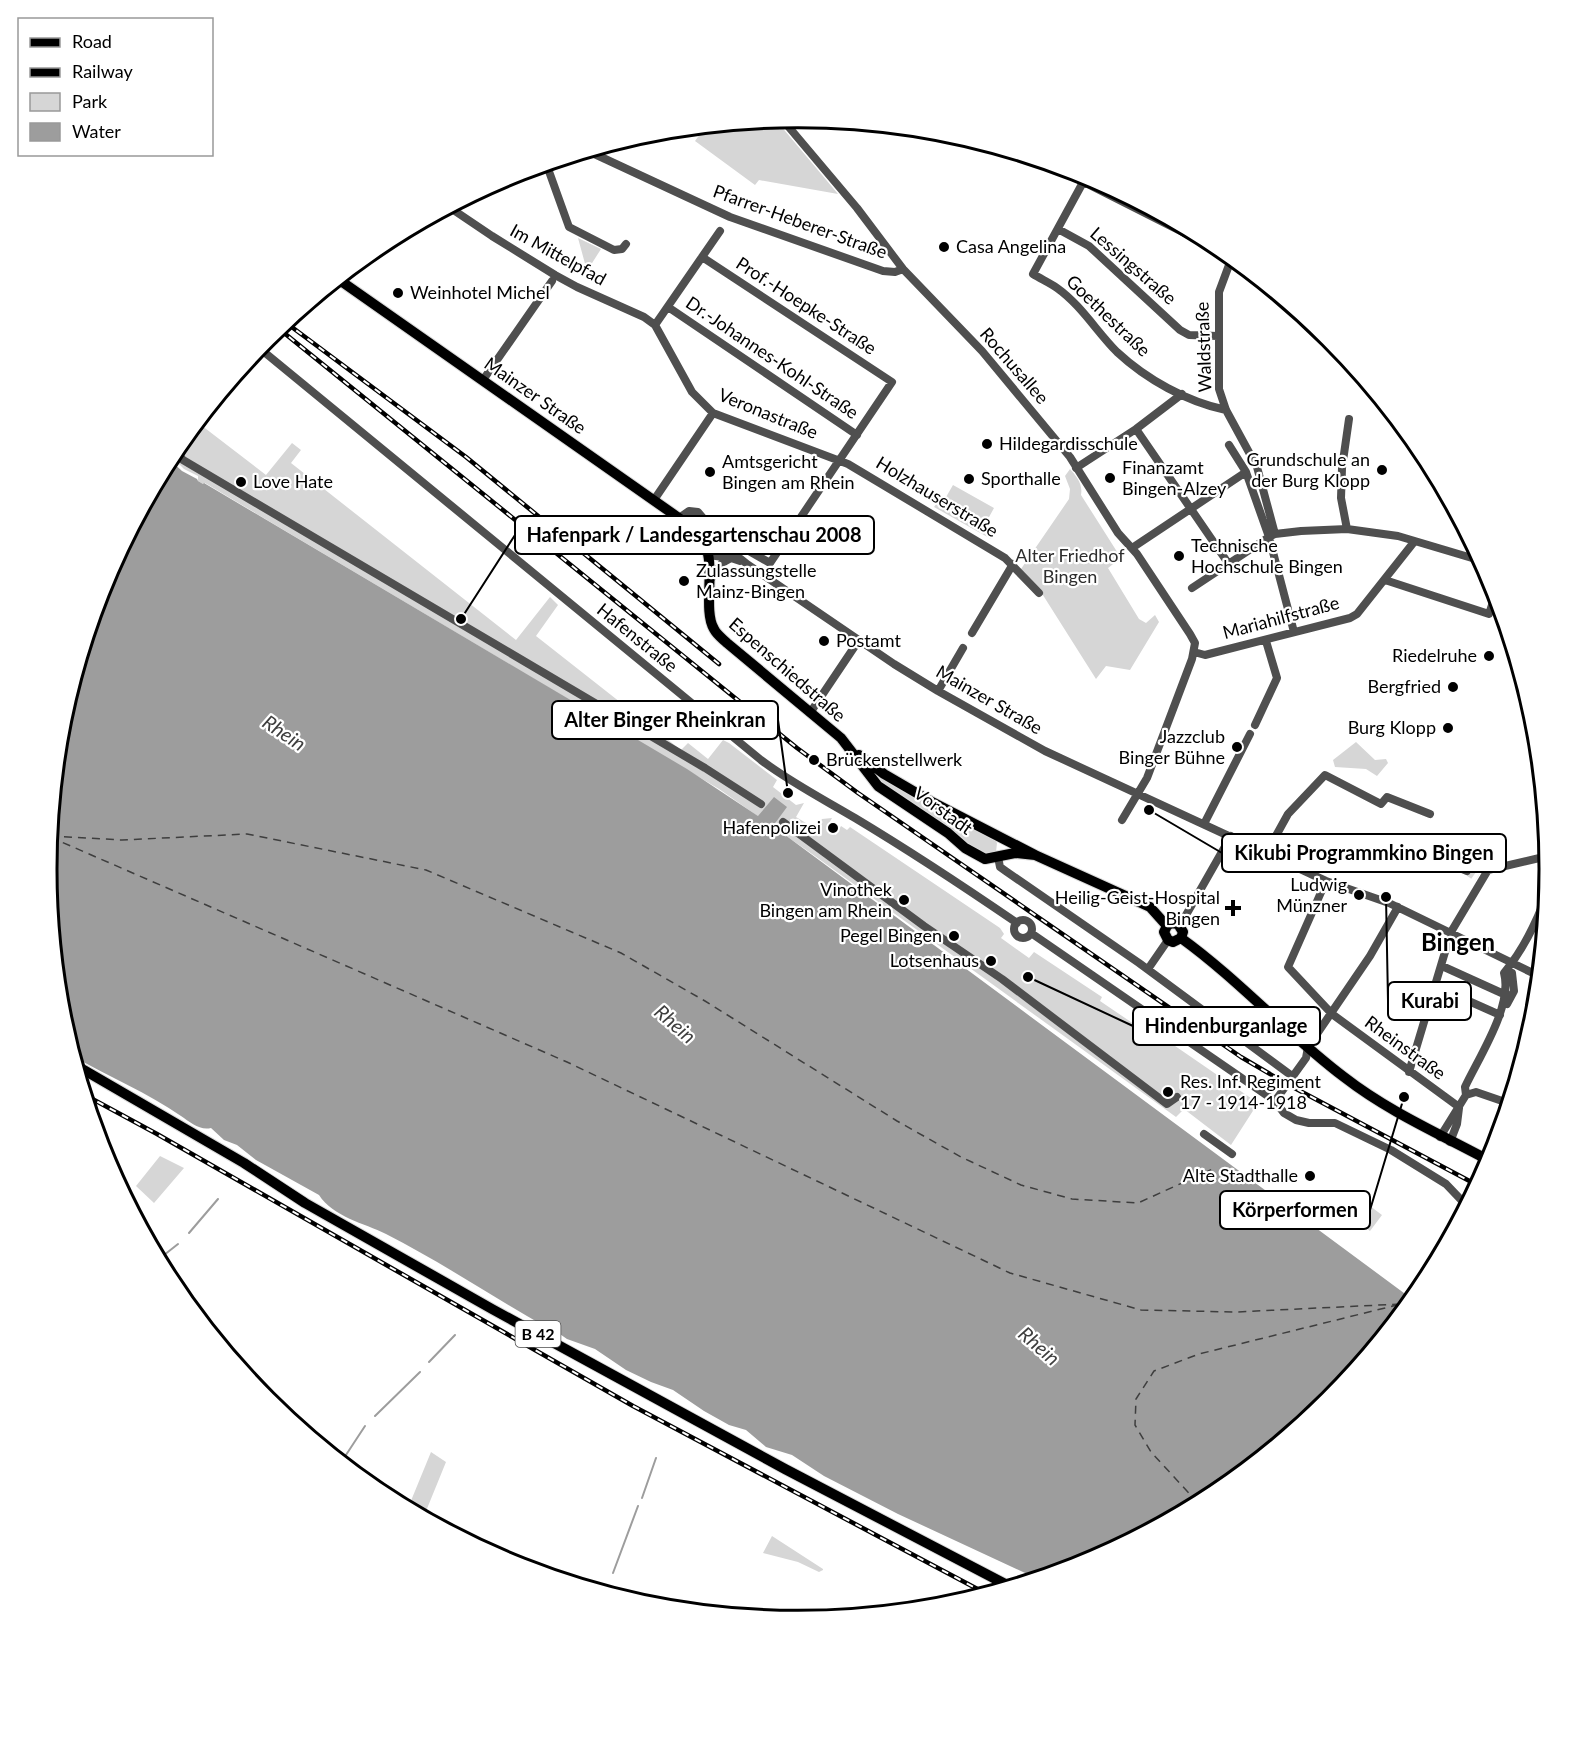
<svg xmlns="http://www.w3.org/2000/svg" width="1596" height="1737" font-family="Lato,sans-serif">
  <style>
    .green { fill: #d6d6d6 }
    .water { fill: #9d9d9d }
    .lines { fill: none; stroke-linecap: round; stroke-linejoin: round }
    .stream { stroke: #9d9d9d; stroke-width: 2 }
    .ferry { stroke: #3e3e3e; stroke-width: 1.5; stroke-dasharray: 8 6; stroke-linecap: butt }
    .minor-tunnel { stroke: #d9d9d9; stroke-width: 8; stroke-dasharray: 8 4; stroke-linecap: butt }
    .major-casing { stroke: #dbdbdb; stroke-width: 12 }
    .minor { stroke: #4f4f4f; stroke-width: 8 }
    .major { stroke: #000; stroke-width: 10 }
    .rail-casing { stroke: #000; stroke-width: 4.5 }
    .rail { stroke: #fff; stroke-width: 2; stroke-dasharray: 7; stroke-linecap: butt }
    .poi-dot { fill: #000; stroke: #fff; stroke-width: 2 }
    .labels { text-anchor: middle; stroke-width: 4.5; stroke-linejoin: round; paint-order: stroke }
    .shield { fill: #fff; stroke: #4c4c4c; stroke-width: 1.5 }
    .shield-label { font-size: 16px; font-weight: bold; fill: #000 }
    .street-label { font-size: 18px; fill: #000; stroke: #fff }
    .poi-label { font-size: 18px; fill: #000; stroke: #fff; text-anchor: start }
    .park-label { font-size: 18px; fill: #2d2d2d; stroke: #fff }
    .water-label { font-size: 20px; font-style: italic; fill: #3e3e3e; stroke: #fff }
    .district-label { font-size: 24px; font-weight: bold; fill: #000; stroke: #fff }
    .rim { fill: none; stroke: #000; stroke-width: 3 }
    .leader { fill: none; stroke: #000; stroke-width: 2 }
    .callout-dot { fill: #000; stroke: #fff; stroke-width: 2 }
    .callout { fill: #fff; stroke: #000; stroke-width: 2 }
    .callout-label { font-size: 20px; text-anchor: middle; font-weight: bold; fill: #000 }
  </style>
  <rect width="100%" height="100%" fill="#fff"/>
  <path class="green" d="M 775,119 L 838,194 L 759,180 L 755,185 L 695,141 L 706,126 Z
    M 578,238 L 601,249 L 587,271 Z
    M 197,422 L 266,475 L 292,443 L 301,450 L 291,463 L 516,640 L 550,597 L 558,605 L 536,636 L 681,750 L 688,743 L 708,759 L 723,740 L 729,743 L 777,780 L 773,787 L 796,805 L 804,803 L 796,817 L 816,829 L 822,819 L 832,818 L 826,829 L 836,835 L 841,826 L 847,830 L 850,827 L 1000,928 L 1004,934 L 1001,938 L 1029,958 L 1034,952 L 1102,997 L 1100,1001 L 1159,1041 L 1162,1037 L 1258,1103 L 1231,1145 L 1184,1109 L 1176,1117 L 812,854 L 719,789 L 205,483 L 203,484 L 198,481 L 198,476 L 184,469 L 171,456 Z
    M 1070,469 C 1077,477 1083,484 1081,495 L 1121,558 L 1108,568 L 1139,619 L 1146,623 L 1155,615 L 1159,622 L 1130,670 L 1106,666 L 1096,679 L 1041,592 L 1021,569 L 1069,499 L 1070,489 L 1065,476 Z
    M 953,485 L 994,508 L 983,528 L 942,504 Z
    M 937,503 L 993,535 L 991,539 L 934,507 Z
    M 1356,742 L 1375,760 L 1386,759 L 1388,763 L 1377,776 L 1366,769 L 1335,767 L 1333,760 Z
    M 882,777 L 994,838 L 997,843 L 996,852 L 987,857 L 879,782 Z
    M 160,1156 L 184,1168 L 154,1203 L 136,1186 Z
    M 1350,1191 L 1382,1215 L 1370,1231 L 1338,1207 Z
    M 431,1452 L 446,1462 L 424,1516 L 408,1508 Z
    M 772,1536 L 823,1569 L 823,1570 L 819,1572 L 798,1562 L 763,1553 Z"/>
  <path class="water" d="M 169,459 L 182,471 L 197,479 L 198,481 L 203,484 L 204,483 L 687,769 L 758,816 L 774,797 L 787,807 L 773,826 L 1412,1299 L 1329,1400 L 1215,1494 L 1085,1563 L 1036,1578 L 898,1514 L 824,1476 L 792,1455 L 766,1447 L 746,1430 L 729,1425 L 704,1411 L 673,1390 L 651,1382 L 626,1370 L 595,1349 L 567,1339 L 554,1330 L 546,1327 C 493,1297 441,1262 386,1234 C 364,1223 333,1217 319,1195 L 256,1160 L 237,1145 L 224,1140 L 211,1128 C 200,1131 190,1122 181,1116 C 148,1093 110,1077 74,1057 L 61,1015 L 47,868 L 61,722 L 104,581 Z"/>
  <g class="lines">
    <path class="stream" d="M 189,1233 L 218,1199
      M 159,1259 L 178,1244
      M 429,1362 L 455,1335
      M 375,1416 L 420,1372
      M 342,1461 L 365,1426
      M 642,1498 L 656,1458
      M 613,1573 L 638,1506
      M 603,1591 L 605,1588"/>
    <path class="ferry" d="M 50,836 L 122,840 L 247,834 L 426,870 L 621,953 L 705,1001 L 897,1121 L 961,1157 L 1021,1185 L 1072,1199 L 1138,1203 L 1215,1168
      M 50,837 L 567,1062 L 1010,1273 L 1141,1310 L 1236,1312 L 1401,1304
      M 1198,1503 L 1151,1452 L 1135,1425 L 1136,1399 L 1154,1371 L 1199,1354 L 1397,1305"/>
    <path class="minor-tunnel" d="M 1467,871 L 1477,878"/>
    <defs>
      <path id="major" d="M 338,279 L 686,523 C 695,532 705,542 708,554 C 713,575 704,613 714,629 C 717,635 723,639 727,643 L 841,738 L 878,786 L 948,833 L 965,848 L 985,859 L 1015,853 L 1035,855
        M 859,755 L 884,774 L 932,802 L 1035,855 L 1150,907 L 1167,926
        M 1167,926 L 1164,932 L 1168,940 L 1173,942 L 1181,938
        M 1167,926 L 1171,923 L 1178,924 L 1183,932 L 1181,938
        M 1181,938 C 1239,980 1287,1034 1344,1077 C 1389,1112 1440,1134 1490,1161
        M 77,1066 L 244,1163 L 305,1203 L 492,1309 L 785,1469 L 1009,1586"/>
    </defs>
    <use href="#major" class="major-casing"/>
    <path class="minor" d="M 782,119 L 857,208 L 903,269 L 982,351 L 1070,457 L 1118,533 L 1137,554 L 1190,634 L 1195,643 L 1192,659 L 1147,778 L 1122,820
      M 588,151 L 730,217 L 883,271 L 895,272 L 903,269
      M 1044,162 L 1230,256
      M 546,163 L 569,227 L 614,250 L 622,249 L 626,244
      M 1087,175 L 1033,274 C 1041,279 1050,283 1057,288 C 1081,305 1097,332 1117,352 C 1146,379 1187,402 1226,410
      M 449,207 L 492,236 L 555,275 L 577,287 L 644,317 L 655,325 L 692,392 L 713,413 L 848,464 L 1005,558 L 1039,593
      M 1058,229 L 1089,246 L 1180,330 L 1189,335 L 1218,336
      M 1232,257 L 1219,292 L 1219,389 L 1226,410 L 1257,467 L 1275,534
      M 668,307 L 857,435
      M 655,325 L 720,231
      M 258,347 L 761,760 C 790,782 823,799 855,818 C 910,851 963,886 1017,923
      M 483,380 L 552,281
      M 1136,429 L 1228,563
      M 1229,445 L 1246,472 L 1269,537 L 1294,632
      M 174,449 L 183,460 L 705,768 L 761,804
      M 1076,468 L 1136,429 L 1182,394
      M 654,500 L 713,413
      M 679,518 L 689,511 L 698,512 L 714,531 L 770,563 L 892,382 L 702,257
      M 1347,529 L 1341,498 L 1342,468 L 1349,419
      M 706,548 C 723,546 734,553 747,564 L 894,664 L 938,691 L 1045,751 L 1326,881 L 1389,903 L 1539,976
      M 1132,548 L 1246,472
      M 708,555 L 731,558 L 740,561
      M 1469,557 L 1475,548
      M 710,580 L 722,563 L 731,558
      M 1385,580 L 1489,614 L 1496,593
      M 1192,588 L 1269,537 L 1275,534 L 1301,531 L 1347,529 L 1398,536 L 1482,561
      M 972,633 L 1013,564
      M 1194,652 L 1205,655 L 1350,618 L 1357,614 L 1414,542
      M 938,691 L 963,648
      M 810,713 L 859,640
      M 1255,725 L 1277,678 L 1266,641
      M 783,822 L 924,926 L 1002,979 L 1167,1104 L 1177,1097
      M 1204,824 L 1250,734
      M 1267,852 L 1288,814 L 1325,775 L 1381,804 L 1387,797 L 1430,814
      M 998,857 L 1000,867 L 1007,872 L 1139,963 L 1292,1076
      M 1450,864 L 1467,871
      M 1326,881 L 1288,967 L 1332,1014 L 1459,1107
      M 1548,887 L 1548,885
      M1014 929a9 9 0 1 1 18 0a9 9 0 1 1-18 0Z
      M 1178,924 L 1186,915 L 1231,836
      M 1031,933 L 1275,1101
      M 1442,966 L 1506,995
      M 1148,969 L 1168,940
      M 1435,986 L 1500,1015
      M 1507,1004 L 1514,991 L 1512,973
      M 1409,1072 L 1451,932 L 1488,870 L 1548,856
      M 1466,1095 L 1476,1092 L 1508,1103
      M 1275,1101 L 1306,1058 L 1308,1047 L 1370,956 L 1398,907
      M 1275,1101 L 1284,1113 L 1296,1120 L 1309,1123 L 1335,1123 L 1391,1150 L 1446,1184 L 1466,1205
      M 1204,1134 L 1232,1154
      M 1440,1137 L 1466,1095 L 1465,1087 C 1479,1057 1513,1006 1504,973 C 1523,950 1537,921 1547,894
      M 1450,1142 L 1457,1124 L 1459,1108"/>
    <use href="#major" class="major"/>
    <defs>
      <path id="rail" d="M 285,322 L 466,457 L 719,664
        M 278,328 L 797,748 L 858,793 L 1241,1057 L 1287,1084 L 1477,1185
        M 85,1095 L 157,1134 L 633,1406 L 985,1593"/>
    </defs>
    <use href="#rail" class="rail-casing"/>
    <use href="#rail" class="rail"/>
  </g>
  <g class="poi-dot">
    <circle cx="944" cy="247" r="6"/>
    <circle cx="398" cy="293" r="6"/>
    <circle cx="987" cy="444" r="6"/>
    <circle cx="1382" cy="470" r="6"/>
    <circle cx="710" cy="472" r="6"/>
    <circle cx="1110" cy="478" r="6"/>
    <circle cx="969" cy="479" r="6"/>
    <circle cx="241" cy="482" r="6"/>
    <circle cx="1179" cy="556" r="6"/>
    <circle cx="684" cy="581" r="6"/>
    <circle cx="824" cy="641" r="6"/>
    <circle cx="1489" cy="656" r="6"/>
    <circle cx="1453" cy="687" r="6"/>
    <circle cx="1448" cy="728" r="6"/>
    <circle cx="1237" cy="747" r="6"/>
    <circle cx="814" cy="760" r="6"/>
    <circle cx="833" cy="828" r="6"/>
    <circle cx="1359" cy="895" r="6"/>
    <circle cx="904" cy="900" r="6"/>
    <path d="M1230 899h6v6h6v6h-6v6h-6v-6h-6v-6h6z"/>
    <circle cx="954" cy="936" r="6"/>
    <circle cx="991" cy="961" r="6"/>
    <circle cx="1168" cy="1092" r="6"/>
    <circle cx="1310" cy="1176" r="6"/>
  </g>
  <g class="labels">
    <rect class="shield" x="515.5" y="1321" width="45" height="26" rx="4.5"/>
    <g class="shield-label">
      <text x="538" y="1340">B 42</text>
    </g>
    <g class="street-label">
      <text transform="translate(800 222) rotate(20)" y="6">Pfarrer-Heberer-Straße</text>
      <text transform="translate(558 255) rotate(29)" y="6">Im Mittelpfad</text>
      <text transform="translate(1133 266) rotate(41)" y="6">Lessingstraße</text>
      <text transform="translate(806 306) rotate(33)" y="6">Prof.-Hoepke-Straße</text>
      <text transform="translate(1108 316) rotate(44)" y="6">Goethestraße</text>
      <text transform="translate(1204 347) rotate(-92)" y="6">Waldstraße</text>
      <text transform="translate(772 358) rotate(34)" y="6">Dr.-Johannes-Kohl-Straße</text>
      <text transform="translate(1014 366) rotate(49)" y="6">Rochusallee</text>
      <text transform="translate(535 396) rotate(35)" y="6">Mainzer Straße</text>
      <text transform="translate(768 414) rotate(22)" y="6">Veronastraße</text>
      <text transform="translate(937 497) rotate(31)" y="6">Holzhauserstraße</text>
      <text transform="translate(1281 618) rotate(-15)" y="6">Mariahilfstraße</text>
      <text transform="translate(637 638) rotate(39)" y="6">Hafenstraße</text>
      <text transform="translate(787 670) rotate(41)" y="6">Espenschiedstraße</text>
      <text transform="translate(989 700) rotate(30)" y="6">Mainzer Straße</text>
      <text transform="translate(943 811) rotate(36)" y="6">Vorstadt</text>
      <text transform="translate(1405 1048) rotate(36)" y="6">Rheinstraße</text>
    </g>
    <g class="poi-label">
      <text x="956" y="253">Casa Angelina</text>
      <text x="410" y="299">Weinhotel Michel</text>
      <text x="999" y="450">Hildegardisschule</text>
      <text x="1370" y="466" text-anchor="end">Grundschule an<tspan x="1370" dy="21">der Burg Klopp</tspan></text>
      <text x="722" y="468">Amtsgericht<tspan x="722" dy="21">Bingen am Rhein</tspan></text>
      <text x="1122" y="474">Finanzamt<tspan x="1122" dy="21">Bingen-Alzey</tspan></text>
      <text x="981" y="485">Sporthalle</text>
      <text x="253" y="488">Love Hate</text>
      <text x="1191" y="552">Technische<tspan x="1191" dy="21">Hochschule Bingen</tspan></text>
      <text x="696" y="577">Zulassungstelle<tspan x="696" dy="21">Mainz-Bingen</tspan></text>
      <text x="836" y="647">Postamt</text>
      <text x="1477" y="662" text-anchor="end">Riedelruhe</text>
      <text x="1441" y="693" text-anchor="end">Bergfried</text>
      <text x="1436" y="734" text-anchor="end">Burg Klopp</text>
      <text x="1225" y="743" text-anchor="end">Jazzclub<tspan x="1225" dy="21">Binger Bühne</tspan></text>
      <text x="826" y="766">Brückenstellwerk</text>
      <text x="821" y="834" text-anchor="end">Hafenpolizei</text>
      <text x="1347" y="891" text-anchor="end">Ludwig<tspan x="1347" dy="21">Münzner</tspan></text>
      <text x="892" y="896" text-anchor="end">Vinothek<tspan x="892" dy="21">Bingen am Rhein</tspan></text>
      <text x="1220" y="904" text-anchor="end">Heilig-Geist-Hospital<tspan x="1220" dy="21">Bingen</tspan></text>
      <text x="942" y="942" text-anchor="end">Pegel Bingen</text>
      <text x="979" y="967" text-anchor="end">Lotsenhaus</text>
      <text x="1180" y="1088">Res. Inf. Regiment<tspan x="1180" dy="21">17 - 1914-1918</tspan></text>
      <text x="1298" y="1182" text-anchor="end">Alte Stadthalle</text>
    </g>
    <g class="park-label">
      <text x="1070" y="562">Alter Friedhof<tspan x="1070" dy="21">Bingen</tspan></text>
    </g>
    <g class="water-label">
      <text transform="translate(284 733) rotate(34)" y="7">Rhein</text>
      <text transform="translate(675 1024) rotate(41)" y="7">Rhein</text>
      <text transform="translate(1039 1346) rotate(41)" y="7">Rhein</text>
    </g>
    <g class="district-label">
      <text x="1458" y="951">Bingen</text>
    </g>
  </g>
  <path d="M0 0H1596V1737H0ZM57 869a741 741 0 1 1 1482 0a741 741 0 1 1-1482 0Z" fill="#fff" fill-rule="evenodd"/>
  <path class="rim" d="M57 869a741 741 0 1 1 1482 0a741 741 0 1 1-1482 0Z"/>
  <path class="leader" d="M461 619L515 535M788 793L778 720M1149 810L1222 853M1386 897L1388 1001M1028 977L1133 1026M1404 1097L1370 1210"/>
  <g class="callout-dot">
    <circle cx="461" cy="619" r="6"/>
    <circle cx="788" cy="793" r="6"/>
    <circle cx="1149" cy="810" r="6"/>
    <circle cx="1386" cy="897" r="6"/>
    <circle cx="1028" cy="977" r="6"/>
    <circle cx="1404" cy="1097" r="6"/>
  </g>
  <g class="callout">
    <rect x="515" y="516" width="359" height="38" rx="6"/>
    <rect x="552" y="701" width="226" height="38" rx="6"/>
    <rect x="1222" y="834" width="284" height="38" rx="6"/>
    <rect x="1388" y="982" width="83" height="38" rx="6"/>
    <rect x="1133" y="1007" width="187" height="38" rx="6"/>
    <rect x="1220" y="1191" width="150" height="38" rx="6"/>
  </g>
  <g class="callout-label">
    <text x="694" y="542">Hafenpark / Landesgartenschau 2008</text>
    <text x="665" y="727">Alter Binger Rheinkran</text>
    <text x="1364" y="860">Kikubi Programmkino Bingen</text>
    <text x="1430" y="1008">Kurabi</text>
    <text x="1226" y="1033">Hindenburganlage</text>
    <text x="1295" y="1217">Körperformen</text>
  </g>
  <rect x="18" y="18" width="195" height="138" fill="#ffffff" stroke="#999999" stroke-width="1.5"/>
  <rect x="30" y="38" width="30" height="9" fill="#000000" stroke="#999999" stroke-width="1.5"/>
  <text x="72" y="48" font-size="18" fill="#000000">Road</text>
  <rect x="30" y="68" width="30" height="9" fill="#000000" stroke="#999999" stroke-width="1.5"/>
  <text x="72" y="78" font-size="18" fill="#000000">Railway</text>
  <rect x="30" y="93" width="30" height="18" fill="#d6d6d6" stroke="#999999" stroke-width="1.5"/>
  <text x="72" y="108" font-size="18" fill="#000000">Park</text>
  <rect x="30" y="123" width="30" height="18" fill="#9d9d9d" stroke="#999999" stroke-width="1.5"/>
  <text x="72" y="138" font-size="18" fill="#000000">Water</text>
</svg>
